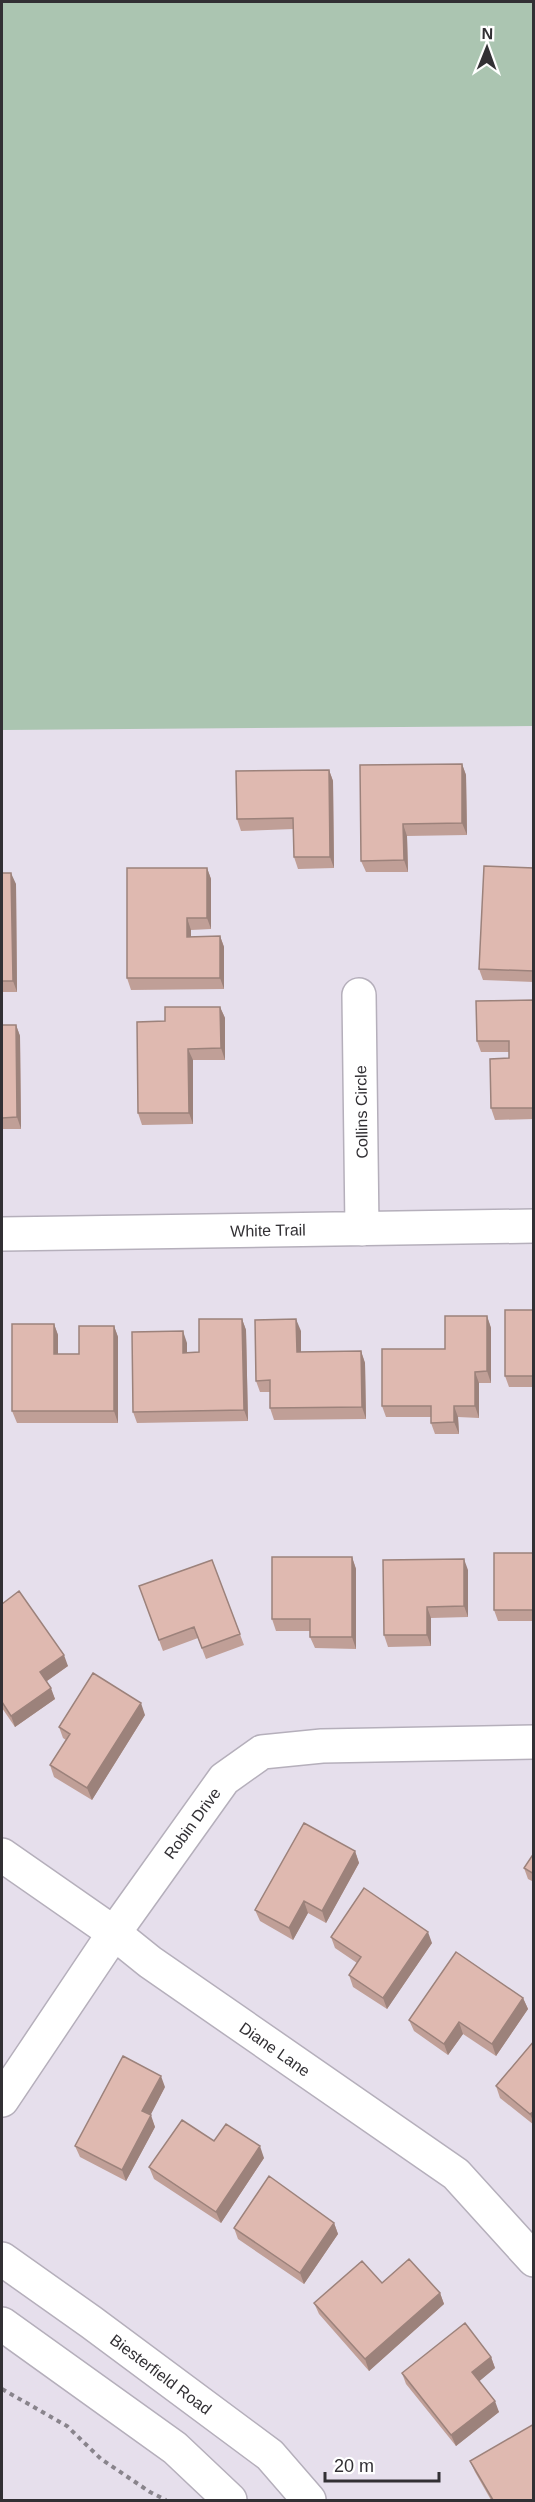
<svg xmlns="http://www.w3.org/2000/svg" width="535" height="2502" font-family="Arial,sans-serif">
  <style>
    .green { fill: #abc5b1 }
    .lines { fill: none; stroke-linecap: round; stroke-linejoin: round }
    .minor-casing { stroke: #b5afbb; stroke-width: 36 }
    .tertiary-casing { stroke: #b5afbb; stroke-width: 36 }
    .path { stroke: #89848c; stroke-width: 4; stroke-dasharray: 4.5 4.5; stroke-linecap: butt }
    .minor { stroke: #fff; stroke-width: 33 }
    .tertiary { stroke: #fff; stroke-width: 33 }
    .wall { fill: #c09f97 }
    .shaded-wall { fill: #9c827b }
    .building { fill: #dfb9b0; stroke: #9c827b; stroke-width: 1.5 }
    .labels { text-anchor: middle; stroke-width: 4.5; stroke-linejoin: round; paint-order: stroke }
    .street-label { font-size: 16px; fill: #323034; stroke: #fff }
  </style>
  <rect width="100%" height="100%" fill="#e6dfec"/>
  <path class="green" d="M 2,2 L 533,2 L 533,726 L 2,730 Z"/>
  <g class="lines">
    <defs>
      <path id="minor" d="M 359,995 L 362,1229
        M 2,1234 L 534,1226
        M 2,1855 L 114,1933 L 150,1962 L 456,2174 L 534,2260
        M 2,2100 L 114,1933 L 224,1779 L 262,1752 L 322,1746 L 534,1742"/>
      <path id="tertiary" d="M 2,2259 L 91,2322 L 270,2455 L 309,2500
        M 2,2324 L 175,2448 L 230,2500"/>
    </defs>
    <use href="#minor" class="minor-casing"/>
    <use href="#tertiary" class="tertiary-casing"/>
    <path class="path" d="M 2,2389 L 67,2426 L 101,2459 L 150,2492 L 166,2500"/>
    <use href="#minor" class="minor"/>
    <use href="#tertiary" class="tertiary"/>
  </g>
  <path class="wall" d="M 462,764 L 466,775 L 467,835 L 407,836 L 408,872 L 366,872 L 361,861 Z
    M 329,770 L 333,781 L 334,868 L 298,869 L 294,857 L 294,829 L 241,831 L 237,819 Z
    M 207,868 L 211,879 L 211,929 L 191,930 L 191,937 L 220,936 L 224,947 L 224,989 L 131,990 L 127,978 Z
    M 534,868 L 534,982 L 483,980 L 479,969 Z
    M 2,873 L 16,884 L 17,992 L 2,992 Z
    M 534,1000 L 534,1119 L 495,1120 L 491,1108 L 509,1058 L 509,1052 L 481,1052 L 477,1041 Z
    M 220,1007 L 225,1018 L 225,1060 L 193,1060 L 193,1124 L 142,1125 L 138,1113 L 165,1021 Z
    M 2,1025 L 16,1025 L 20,1036 L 21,1129 L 2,1129 Z
    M 534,1310 L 534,1387 L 509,1387 L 505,1376 Z
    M 487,1316 L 491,1328 L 491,1383 L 479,1383 L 479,1418 L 458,1417 L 459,1434 L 435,1434 L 431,1423 L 431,1417 L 386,1417 L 382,1406 L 445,1349 Z
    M 242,1319 L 246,1330 L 248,1421 L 137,1423 L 133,1412 L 187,1343 L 187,1353 L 199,1352 Z
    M 54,1324 L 58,1335 L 58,1354 L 79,1354 L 114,1326 L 118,1337 L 118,1423 L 17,1423 L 12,1411 Z
    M 301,1331 L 301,1352 L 361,1351 L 365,1363 L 366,1419 L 274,1420 L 270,1408 L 270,1392 L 260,1392 L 256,1381 Z
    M 534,1553 L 534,1621 L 498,1621 L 494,1610 Z
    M 352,1557 L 356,1569 L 356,1649 L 315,1648 L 310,1637 L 310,1631 L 276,1631 L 272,1619 Z
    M 212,1560 L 244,1645 L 206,1659 L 198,1638 L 163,1651 L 139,1586 Z
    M 468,1570 L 468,1617 L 431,1618 L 431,1646 L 388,1647 L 384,1635 Z
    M 2,1604 L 68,1666 L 47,1681 L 55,1699 L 15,1727 L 2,1708 Z
    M 145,1715 L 92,1800 L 54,1777 L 50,1765 L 66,1740 L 63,1738 L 59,1727 Z
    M 355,1851 L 359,1863 L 326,1923 L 308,1913 L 293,1940 L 260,1921 L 255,1910 Z
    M 534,1853 L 534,1882 L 528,1879 L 524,1868 Z
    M 331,1937 L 432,1943 L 387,2009 L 353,1987 L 349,1975 L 357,1963 L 335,1948 Z
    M 523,1998 L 528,2009 L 496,2056 L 463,2034 L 448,2055 L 414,2031 L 409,2020 Z
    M 534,2041 L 534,2125 L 500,2098 L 496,2086 Z
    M 165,2087 L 150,2115 L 155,2127 L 126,2181 L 80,2157 L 75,2146 Z
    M 214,2141 L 264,2158 L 221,2223 L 154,2179 L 149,2167 Z
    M 334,2223 L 338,2234 L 304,2284 L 238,2239 L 234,2228 Z
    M 382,2283 L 440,2293 L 444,2304 L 369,2371 L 319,2314 L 314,2303 Z
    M 491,2357 L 495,2368 L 479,2381 L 499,2412 L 456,2446 L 406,2384 L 402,2373 Z
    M 470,2461 L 534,2500 L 491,2500 L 475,2472 Z"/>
  <path class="shaded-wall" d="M 462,764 L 466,775 L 467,835 L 462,823 Z
    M 329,770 L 333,781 L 334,868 L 330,857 Z
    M 403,824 L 407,836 L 408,872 L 404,860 Z
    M 207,868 L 211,879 L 211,929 L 207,918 Z
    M 11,873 L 16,884 L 17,992 L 13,981 Z
    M 187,918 L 191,930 L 191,948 L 187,937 Z
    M 220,936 L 224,947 L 224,989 L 220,978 Z
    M 220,1007 L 225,1018 L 225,1060 L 221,1048 Z
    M 16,1025 L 20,1036 L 21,1129 L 17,1117 Z
    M 188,1049 L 193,1060 L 193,1124 L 189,1113 Z
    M 487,1316 L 491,1328 L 491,1383 L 487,1371 Z
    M 242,1319 L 246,1330 L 248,1421 L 244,1410 Z
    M 296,1319 L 301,1331 L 301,1364 L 297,1352 Z
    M 54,1324 L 58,1335 L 58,1366 L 54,1354 Z
    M 114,1326 L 118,1337 L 118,1423 L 114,1411 Z
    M 183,1331 L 187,1343 L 187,1364 L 183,1353 Z
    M 2,1336 L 2,1337 L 3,1431 L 2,1427 Z
    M 361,1351 L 365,1363 L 366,1419 L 362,1407 Z
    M 475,1372 L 479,1383 L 479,1418 L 475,1406 Z
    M 454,1406 L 458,1417 L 459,1434 L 454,1422 Z
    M 352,1557 L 356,1569 L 356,1649 L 352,1637 Z
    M 464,1559 L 468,1570 L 468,1617 L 464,1606 Z
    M 427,1607 L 431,1618 L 431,1646 L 427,1635 Z
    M 64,1655 L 68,1666 L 44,1683 L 40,1672 Z
    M 51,1688 L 55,1699 L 15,1727 L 11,1716 Z
    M 141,1703 L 145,1715 L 92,1800 L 87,1788 Z
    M 355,1851 L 359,1863 L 326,1923 L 322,1911 Z
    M 304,1901 L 308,1913 L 293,1940 L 289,1928 Z
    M 428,1932 L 432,1943 L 387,2009 L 383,1998 Z
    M 523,1998 L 528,2009 L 496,2056 L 492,2044 Z
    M 459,2022 L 463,2034 L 448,2055 L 444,2044 Z
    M 161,2076 L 165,2087 L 147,2122 L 142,2111 Z
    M 534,2111 L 534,2123 L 530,2114 Z
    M 151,2115 L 155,2127 L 126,2181 L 122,2170 Z
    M 260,2146 L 264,2158 L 221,2223 L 216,2212 Z
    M 334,2223 L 338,2234 L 304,2284 L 300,2273 Z
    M 440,2293 L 444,2304 L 369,2371 L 365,2359 Z
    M 491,2357 L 495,2368 L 476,2384 L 472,2372 Z
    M 495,2401 L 499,2412 L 456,2446 L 451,2435 Z"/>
  <path class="building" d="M 462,764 L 462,823 L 403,824 L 404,860 L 361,861 L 360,765 Z
    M 329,770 L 330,857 L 294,857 L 293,818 L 237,819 L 236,771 Z
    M 484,866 L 534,868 L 534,971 L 479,969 Z
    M 127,868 L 207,868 L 207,918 L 187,918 L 187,937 L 220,936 L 220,978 L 127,978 Z
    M 2,873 L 11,873 L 13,981 L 2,981 Z
    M 534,1000 L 534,1108 L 491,1108 L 490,1059 L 509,1058 L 509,1041 L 477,1041 L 476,1001 Z
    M 165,1007 L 220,1007 L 221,1048 L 188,1049 L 189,1113 L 138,1113 L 137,1022 L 165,1021 Z
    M 2,1025 L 16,1025 L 17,1117 L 2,1118 Z
    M 505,1310 L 534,1310 L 534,1376 L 505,1376 Z
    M 445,1316 L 487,1316 L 487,1371 L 475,1372 L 475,1406 L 454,1406 L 454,1422 L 431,1423 L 431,1406 L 382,1406 L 382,1349 L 445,1349 Z
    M 199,1319 L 242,1319 L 244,1410 L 133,1412 L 132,1332 L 183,1331 L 183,1353 L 199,1352 Z
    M 296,1319 L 297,1352 L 361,1351 L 362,1407 L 270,1408 L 270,1380 L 256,1381 L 255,1320 Z
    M 12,1324 L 54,1324 L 54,1354 L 79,1354 L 79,1326 L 114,1326 L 114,1411 L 12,1411 Z
    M 494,1553 L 534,1553 L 534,1610 L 494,1610 Z
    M 272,1557 L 352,1557 L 352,1637 L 310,1637 L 310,1619 L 272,1619 Z
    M 464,1559 L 464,1606 L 427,1607 L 427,1635 L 384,1635 L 383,1560 Z
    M 212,1560 L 240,1634 L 202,1648 L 194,1627 L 159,1640 L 139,1586 Z
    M 19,1591 L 64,1655 L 40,1672 L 51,1688 L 11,1716 L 2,1702 L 2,1604 Z
    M 93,1673 L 141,1703 L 87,1788 L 50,1765 L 70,1734 L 59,1727 Z
    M 304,1823 L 355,1851 L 322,1911 L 304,1901 L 289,1928 L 255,1910 Z
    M 534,1853 L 534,1874 L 524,1868 Z
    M 364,1888 L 428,1932 L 383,1998 L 349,1975 L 361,1957 L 331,1937 Z
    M 456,1952 L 523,1998 L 492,2044 L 459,2022 L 444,2044 L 409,2020 Z
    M 534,2041 L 534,2111 L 530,2114 L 496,2086 Z
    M 123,2056 L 161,2076 L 142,2111 L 151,2115 L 122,2170 L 75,2146 Z
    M 182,2120 L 214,2141 L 226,2124 L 260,2146 L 216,2212 L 149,2167 Z
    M 269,2176 L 334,2223 L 300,2273 L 234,2228 Z
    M 409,2259 L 440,2293 L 365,2359 L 314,2303 L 362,2261 L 382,2283 Z
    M 465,2323 L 491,2357 L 472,2372 L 495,2401 L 451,2435 L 402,2373 Z
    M 534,2424 L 534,2500 L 493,2500 L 470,2461 Z"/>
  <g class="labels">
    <g class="street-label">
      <text transform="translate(361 1112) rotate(-91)" y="6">Collins Circle</text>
      <text transform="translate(268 1230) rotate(-1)" y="6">White Trail</text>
      <text transform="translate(192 1823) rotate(-54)" y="6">Robin Drive</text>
      <text transform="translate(275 2049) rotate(35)" y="6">Diane Lane</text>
      <text transform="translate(161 2374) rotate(37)" y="6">Biesterfield Road</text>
    </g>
  </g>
  <rect width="535" height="2502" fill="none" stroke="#323034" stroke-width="6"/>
  <g transform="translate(487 48) rotate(1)" stroke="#ffffff" stroke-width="4.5" paint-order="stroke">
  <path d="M0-4.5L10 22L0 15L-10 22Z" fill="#323034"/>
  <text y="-9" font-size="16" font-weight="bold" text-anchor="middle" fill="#323034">N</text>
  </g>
  <path d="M325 2472v9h114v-9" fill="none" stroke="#323034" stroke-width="3"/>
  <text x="334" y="2472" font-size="18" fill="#323034" stroke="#ffffff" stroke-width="4.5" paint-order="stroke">20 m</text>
</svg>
